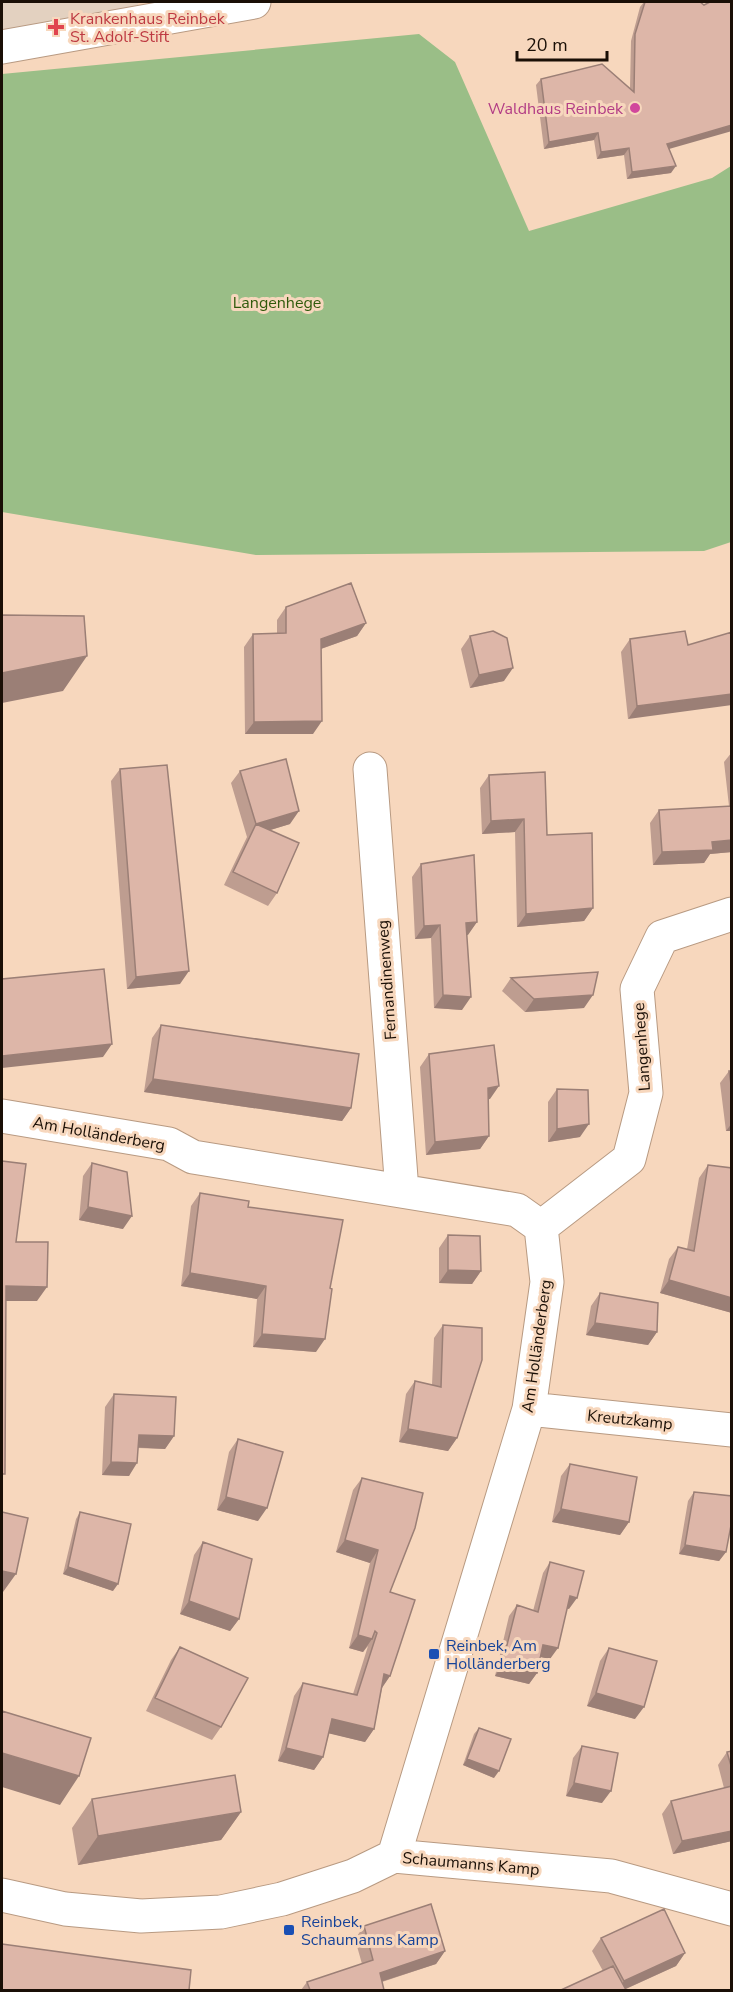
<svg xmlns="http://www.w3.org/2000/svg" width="733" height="1992" font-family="'Nunito Sans',sans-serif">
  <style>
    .medical { fill: #e3d1c0 }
    .forest { fill: #9abe87 }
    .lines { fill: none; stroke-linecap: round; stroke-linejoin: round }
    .minor-casing { stroke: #b89a82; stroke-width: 35 }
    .minor { stroke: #fff; stroke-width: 33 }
    .wall { fill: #be9d90 }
    .shaded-wall { fill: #9b7f76 }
    .building { fill: #ddb6a8; stroke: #9b7f76; stroke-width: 1.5 }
    .health-dot { fill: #e0444e; stroke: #f7d7bd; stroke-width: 2 }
    .hotel-dot { fill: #d1479c; stroke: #f7d7bd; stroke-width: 2 }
    .transit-dot { fill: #1a4fb4; stroke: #f7d7bd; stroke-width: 2 }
    .labels { text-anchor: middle; stroke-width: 6; stroke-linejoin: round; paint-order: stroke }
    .health-label { font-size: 16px; fill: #be3a42; stroke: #f7d7bd; text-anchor: start }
    .hotel-label { font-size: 16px; fill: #b23c85; stroke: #f7d7bd; text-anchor: end }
    .park-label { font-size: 16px; fill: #2f5a0b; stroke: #f7d7bd }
    .street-label { font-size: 16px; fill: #1a0f06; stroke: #f7d7bd }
    .transit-label { font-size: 16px; fill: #164399; stroke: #f7d7bd; text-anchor: start }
  </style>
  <rect width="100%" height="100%" fill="#f7d7bd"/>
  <path class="medical" d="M 2,2 L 138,2 L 140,22 L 2,47 Z"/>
  <path class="forest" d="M 419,34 L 455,62 L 529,231 L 712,178 L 731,166 L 731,542 L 704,551 L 256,555 L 2,512 L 2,74 Z"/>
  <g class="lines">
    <defs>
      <path id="minor" d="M 2,47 L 254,2
        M 370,769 L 402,1191
        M 2,1116 L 169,1144 L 193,1157 L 517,1210 L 541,1227 L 547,1282 L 529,1409 L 394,1856
        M 541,1227 L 629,1159 L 646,1093 L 637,989 L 662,937 L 732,914
        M 529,1409 L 732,1430
        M 2,1895 L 65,1909 L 141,1916 L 221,1912 L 282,1899 L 353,1876 L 394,1856 L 611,1876 L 732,1909"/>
    </defs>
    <use href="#minor" class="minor-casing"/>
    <use href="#minor" class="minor"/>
  </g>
  <path class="wall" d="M 644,2 L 700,2 L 669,149 L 671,173 L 627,179 L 624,155 L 597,159 L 594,140 L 544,149 L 536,85 L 541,79 L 630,88 L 631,41 L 640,7 Z
    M 286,607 L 366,623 L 357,636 L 321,649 L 313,734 L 245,734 L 244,647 L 253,634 L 277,634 L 277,620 Z
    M 470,636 L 504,681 L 470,688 L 461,649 Z
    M 630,639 L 688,645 L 628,719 L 621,652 Z
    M 732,752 L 732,852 L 710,854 L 704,863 L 653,865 L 650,823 L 659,810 L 729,806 L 724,762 Z
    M 120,769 L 180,984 L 127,989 L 111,781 Z
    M 240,771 L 290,824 L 270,830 L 277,893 L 268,906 L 224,885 L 247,837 L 231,783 Z
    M 489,775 L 547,835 L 593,908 L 584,921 L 517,927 L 515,832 L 482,834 L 480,788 Z
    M 421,864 L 477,922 L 467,935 L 462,1010 L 434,1008 L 431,938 L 415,939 L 412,877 Z
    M 511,978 L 584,1008 L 525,1012 L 502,991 Z
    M 161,1025 L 351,1108 L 342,1121 L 144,1092 L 152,1038 Z
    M 429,1054 L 490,1099 L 489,1099 L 489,1136 L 480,1149 L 426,1155 L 420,1067 Z
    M 729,1071 L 732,1071 L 732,1131 L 726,1131 L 720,1083 Z
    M 557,1089 L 580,1137 L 548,1142 L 548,1102 Z
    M 92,1163 L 123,1229 L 79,1220 L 83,1176 Z
    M 708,1165 L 732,1168 L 732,1313 L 660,1293 L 669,1259 L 678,1247 L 687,1249 L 699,1178 Z
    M 200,1193 L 248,1207 L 316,1352 L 253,1347 L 257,1299 L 181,1286 L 191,1206 Z
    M 448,1235 L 481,1271 L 472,1284 L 439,1283 L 439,1248 Z
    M 600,1293 L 657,1332 L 648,1345 L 586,1335 L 591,1306 Z
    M 443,1325 L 457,1438 L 448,1451 L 399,1442 L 406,1394 L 415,1381 L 432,1385 L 434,1338 Z
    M 114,1394 L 174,1436 L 165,1449 L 138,1448 L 129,1476 L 102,1475 L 105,1407 Z
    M 238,1439 L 258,1521 L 217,1510 L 229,1452 Z
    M 570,1464 L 629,1522 L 620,1535 L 552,1522 L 561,1476 Z
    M 362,1478 L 390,1592 L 390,1676 L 382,1688 L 374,1729 L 365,1742 L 329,1733 L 323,1757 L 314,1770 L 278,1761 L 294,1696 L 303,1683 L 353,1694 L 368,1646 L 363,1652 L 349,1648 L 370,1563 L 336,1552 L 353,1490 Z
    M 694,1492 L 732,1496 L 732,1530 L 729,1530 L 726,1552 L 719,1561 L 679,1554 L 688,1501 Z
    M 80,1512 L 113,1591 L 63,1574 L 76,1519 Z
    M 203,1542 L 239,1619 L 230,1631 L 180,1614 L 194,1555 Z
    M 550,1562 L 569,1609 L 567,1608 L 550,1659 L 540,1657 L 537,1673 L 529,1684 L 495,1676 L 509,1616 L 517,1605 L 533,1611 L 543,1573 Z
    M 180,1647 L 221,1727 L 212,1740 L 146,1711 L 171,1660 Z
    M 609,1648 L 635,1719 L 587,1706 L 600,1661 Z
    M 479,1728 L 494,1778 L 463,1765 L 474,1734 Z
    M 582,1746 L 602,1803 L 566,1796 L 573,1758 Z
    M 732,1751 L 732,1841 L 673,1854 L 662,1814 L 671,1801 L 724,1788 L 718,1765 L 727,1752 Z
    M 92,1799 L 241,1812 L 221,1840 L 78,1865 L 72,1828 Z
    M 364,1926 L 445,1951 L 436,1964 L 382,1982 L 384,1990 L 301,1990 L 307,1982 L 362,1964 L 355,1939 Z
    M 601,1938 L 685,1953 L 676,1966 L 626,1989 L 603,1971 L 592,1951 Z"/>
  <path class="shaded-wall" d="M 732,125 L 732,131 L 662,151 L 667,144 Z
    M 598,133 L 594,140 L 544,149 L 549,142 Z
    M 629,148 L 624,155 L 597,159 L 601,152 Z
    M 676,166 L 671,173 L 627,179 L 632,172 Z
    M 366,623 L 357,636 L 312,652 L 321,639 Z
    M 87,656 L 63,691 L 2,703 L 2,673 Z
    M 513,668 L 504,681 L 470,688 L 479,675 Z
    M 732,694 L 732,705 L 628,719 L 637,706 Z
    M 322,721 L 313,734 L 245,734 L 254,722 Z
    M 299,811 L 290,824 L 251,836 L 256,824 Z
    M 524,819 L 515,832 L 482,834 L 491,821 Z
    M 732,840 L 732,852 L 710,854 L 704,863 L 653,865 L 662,852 L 712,842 Z
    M 593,908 L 584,921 L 517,927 L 526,914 Z
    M 477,922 L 468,935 L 457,936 L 466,923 Z
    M 440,925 L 431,938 L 415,939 L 424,926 Z
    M 189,971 L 180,984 L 127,989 L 136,977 Z
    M 443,995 L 471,997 L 462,1010 L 434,1008 Z
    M 593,995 L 584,1008 L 525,1012 L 534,999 Z
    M 112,1044 L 103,1057 L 2,1068 L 2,1056 Z
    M 153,1079 L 351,1108 L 342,1121 L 144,1092 Z
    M 499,1086 L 490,1099 L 479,1101 L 488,1088 Z
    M 732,1123 L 732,1131 L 726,1131 Z
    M 589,1124 L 580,1137 L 548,1142 L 557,1129 Z
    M 489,1136 L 480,1149 L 426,1155 L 435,1142 Z
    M 88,1207 L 132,1216 L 123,1229 L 79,1220 Z
    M 448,1270 L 481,1271 L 472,1284 L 439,1283 Z
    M 190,1273 L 266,1286 L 257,1299 L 181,1286 Z
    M 669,1280 L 732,1298 L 732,1313 L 660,1293 Z
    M 6,1286 L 47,1287 L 37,1301 L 2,1301 Z
    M 595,1323 L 657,1332 L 648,1345 L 586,1335 Z
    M 262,1334 L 325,1339 L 316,1352 L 253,1347 Z
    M 408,1429 L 457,1438 L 448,1451 L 399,1442 Z
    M 139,1435 L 174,1436 L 165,1449 L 130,1447 Z
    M 111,1462 L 137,1463 L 129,1476 L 102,1475 Z
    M 226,1497 L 267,1508 L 258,1521 L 217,1510 Z
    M 561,1509 L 629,1522 L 620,1535 L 552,1522 Z
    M 345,1540 L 378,1550 L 370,1563 L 336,1552 Z
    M 685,1545 L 726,1552 L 719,1561 L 679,1554 Z
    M 68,1567 L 118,1584 L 113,1591 L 63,1574 Z
    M 2,1571 L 16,1574 L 3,1592 L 2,1592 Z
    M 570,1596 L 577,1598 L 569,1609 L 562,1607 Z
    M 189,1601 L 239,1619 L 230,1631 L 180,1614 Z
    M 358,1635 L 372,1639 L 363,1652 L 349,1648 Z
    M 543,1645 L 558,1648 L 550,1659 L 536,1656 Z
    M 502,1665 L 537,1673 L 529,1684 L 495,1676 Z
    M 384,1674 L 390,1676 L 381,1689 Z
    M 596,1693 L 644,1707 L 635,1719 L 587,1706 Z
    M 332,1719 L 374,1729 L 365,1742 L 323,1732 Z
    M 286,1748 L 323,1757 L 314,1770 L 278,1761 Z
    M 2,1753 L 79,1776 L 60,1805 L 2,1787 Z
    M 467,1759 L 499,1771 L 494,1778 L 463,1765 Z
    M 574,1783 L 611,1791 L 602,1803 L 566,1796 Z
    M 241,1812 L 221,1840 L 78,1865 L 98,1836 Z
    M 732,1831 L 732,1841 L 673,1854 L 682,1841 Z
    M 445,1951 L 436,1964 L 371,1985 L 380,1973 Z
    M 685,1953 L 676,1966 L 623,1990 L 618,1990 L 624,1981 Z"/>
  <path class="building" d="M 645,2 L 700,2 L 704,5 L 710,2 L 732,2 L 732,125 L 667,144 L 676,166 L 632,172 L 629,148 L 601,152 L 598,133 L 549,142 L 541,79 L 602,64 L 634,92 L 635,34 Z
    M 351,583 L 366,623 L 321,639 L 322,721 L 254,722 L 253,634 L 286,633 L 286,607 Z
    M 2,615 L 84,616 L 87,656 L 2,673 Z
    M 493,631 L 507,638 L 513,668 L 479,675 L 470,636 Z
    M 685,631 L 688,645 L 732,632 L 732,694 L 637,706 L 630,639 Z
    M 286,759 L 299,811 L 256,824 L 240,771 Z
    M 167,765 L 189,971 L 136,977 L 120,769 Z
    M 545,772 L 547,835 L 592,833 L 593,908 L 526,914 L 524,819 L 491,821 L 489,775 Z
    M 732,806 L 732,840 L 712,842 L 713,850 L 662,852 L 659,810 Z
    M 256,824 L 299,843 L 277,893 L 233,872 Z
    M 474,855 L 477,922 L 466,923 L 471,997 L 443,995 L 440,925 L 424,926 L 421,864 Z
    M 104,969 L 112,1044 L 2,1056 L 2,979 Z
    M 598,972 L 593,995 L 534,999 L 511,978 Z
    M 161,1025 L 359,1054 L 351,1108 L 153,1079 Z
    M 494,1045 L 499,1086 L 488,1088 L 489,1136 L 435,1142 L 429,1054 Z
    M 729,1071 L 732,1071 L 732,1091 Z
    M 557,1089 L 588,1090 L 589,1124 L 557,1129 Z
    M 2,1161 L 26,1164 L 16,1242 L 48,1242 L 47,1287 L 6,1286 L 5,1474 L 2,1474 Z
    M 92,1163 L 127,1172 L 132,1216 L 88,1207 Z
    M 708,1165 L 732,1168 L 732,1298 L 669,1280 L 678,1247 L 694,1251 Z
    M 200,1193 L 249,1201 L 248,1207 L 343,1220 L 330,1288 L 332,1289 L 325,1339 L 262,1334 L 266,1286 L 190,1273 Z
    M 448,1235 L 480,1236 L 481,1271 L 448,1270 Z
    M 600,1293 L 658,1303 L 657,1332 L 595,1323 Z
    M 443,1325 L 482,1328 L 482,1360 L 457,1438 L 408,1429 L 415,1381 L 441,1387 Z
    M 114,1394 L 176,1397 L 174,1436 L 139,1435 L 137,1463 L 111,1462 Z
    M 238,1439 L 283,1452 L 267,1508 L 226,1497 Z
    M 570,1464 L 637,1477 L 629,1522 L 561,1509 Z
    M 362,1478 L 423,1493 L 415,1528 L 390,1592 L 415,1600 L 390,1676 L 384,1674 L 374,1729 L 332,1719 L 323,1757 L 286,1748 L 303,1683 L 357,1695 L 377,1633 L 375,1631 L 372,1639 L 358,1635 L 378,1550 L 345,1540 Z
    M 694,1492 L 732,1496 L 732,1520 L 726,1552 L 685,1545 Z
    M 2,1512 L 28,1518 L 16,1574 L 2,1571 Z
    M 80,1512 L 131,1524 L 118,1584 L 68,1567 Z
    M 203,1542 L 252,1559 L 239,1619 L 189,1601 Z
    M 550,1562 L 584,1571 L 577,1598 L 570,1596 L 558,1648 L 543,1645 L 537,1673 L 502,1665 L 517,1605 L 538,1612 Z
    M 180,1647 L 248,1678 L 221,1727 L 155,1698 Z
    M 609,1648 L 657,1661 L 644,1707 L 596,1693 Z
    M 2,1711 L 91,1738 L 79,1776 L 2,1753 Z
    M 479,1728 L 511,1739 L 499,1771 L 467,1759 Z
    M 582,1746 L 618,1753 L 611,1791 L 574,1783 Z
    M 732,1751 L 732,1769 L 727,1752 Z
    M 235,1775 L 241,1812 L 98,1836 L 92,1799 Z
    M 732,1786 L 732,1831 L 682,1841 L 671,1801 Z
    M 431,1904 L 445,1951 L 380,1973 L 384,1990 L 310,1990 L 307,1982 L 373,1960 L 364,1926 Z
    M 664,1909 L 685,1953 L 624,1981 L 601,1938 Z
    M 2,1944 L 191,1970 L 189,1990 L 2,1990 Z
    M 613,1966 L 626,1990 L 561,1990 Z"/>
  <path class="health-dot" d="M53 18h6v6h6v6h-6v6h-6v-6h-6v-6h6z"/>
  <circle class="hotel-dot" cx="635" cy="108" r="6"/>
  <g class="transit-dot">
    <rect x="428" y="1648" width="12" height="12" rx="3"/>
    <rect x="283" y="1924" width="12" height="12" rx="3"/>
  </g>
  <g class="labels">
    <g class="health-label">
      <text x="70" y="24">Krankenhaus Reinbek<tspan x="70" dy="18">St. Adolf-Stift</tspan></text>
    </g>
    <g class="hotel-label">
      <text x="623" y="114">Waldhaus Reinbek</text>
    </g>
    <g class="park-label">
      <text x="277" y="308">Langenhege</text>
    </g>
    <g class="street-label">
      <text transform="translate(386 980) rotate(-94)" y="6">Fernandinenweg</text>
      <text transform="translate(641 1047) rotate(-94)" y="6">Langenhege</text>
      <text transform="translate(99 1133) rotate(10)" y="6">Am Holländerberg</text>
      <text transform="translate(536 1346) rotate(-82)" y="6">Am Holländerberg</text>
      <text transform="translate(630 1419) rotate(6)" y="6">Kreutzkamp</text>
      <text transform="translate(471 1863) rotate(5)" y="6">Schaumanns Kamp</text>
    </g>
    <g class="transit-label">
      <text x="446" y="1651">Reinbek, Am<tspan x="446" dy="18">Holländerberg</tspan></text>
      <text x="301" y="1927">Reinbek,<tspan x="301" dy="18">Schaumanns Kamp</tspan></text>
    </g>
  </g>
  <rect width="733" height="1992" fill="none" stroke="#1a0f06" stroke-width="6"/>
  <path d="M517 51v9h90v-9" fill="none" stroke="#1a0f06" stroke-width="3"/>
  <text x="526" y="51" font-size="18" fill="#1a0f06" stroke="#f7d7bd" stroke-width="4.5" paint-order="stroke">20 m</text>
</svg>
